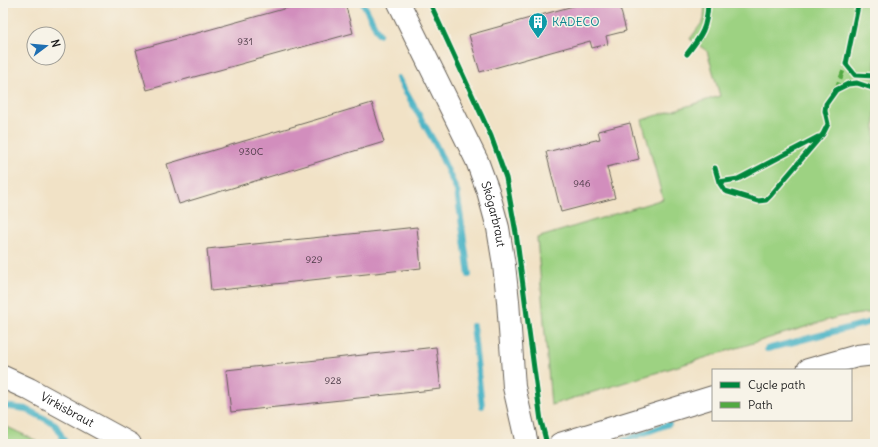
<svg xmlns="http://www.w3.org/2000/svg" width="878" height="447" font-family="Delius,sans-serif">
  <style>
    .green { fill: #9dd282; stroke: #5c774f }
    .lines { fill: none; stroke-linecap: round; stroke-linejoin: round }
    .stream { stroke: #47b2c5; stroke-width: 6 }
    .building { fill: #d28ebd }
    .minor-casing { stroke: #676158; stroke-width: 24 }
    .minor { stroke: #fff; stroke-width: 22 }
    .quiet { stroke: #52a943; stroke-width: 4; stroke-dasharray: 8 4; stroke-linecap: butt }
    .cycleway-casing { stroke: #f7f3e8; stroke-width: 8 }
    .cycleway { stroke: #00873e; stroke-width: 5 }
    .labels { text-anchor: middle; stroke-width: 3; stroke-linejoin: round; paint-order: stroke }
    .number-label { font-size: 10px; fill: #4a3844 }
    .culture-label { font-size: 12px; fill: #0d838f; stroke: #f7f3e8; text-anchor: start }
    .street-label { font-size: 12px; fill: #1c1c1c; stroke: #f7f3e8 }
  </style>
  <rect width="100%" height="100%" fill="#f7f3e8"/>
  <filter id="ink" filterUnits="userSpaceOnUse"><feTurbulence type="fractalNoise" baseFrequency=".025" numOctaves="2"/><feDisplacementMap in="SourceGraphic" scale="8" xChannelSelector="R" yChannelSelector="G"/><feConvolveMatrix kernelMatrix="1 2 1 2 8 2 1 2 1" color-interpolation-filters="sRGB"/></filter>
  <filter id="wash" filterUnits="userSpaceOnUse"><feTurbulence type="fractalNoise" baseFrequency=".012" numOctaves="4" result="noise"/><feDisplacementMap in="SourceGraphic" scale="16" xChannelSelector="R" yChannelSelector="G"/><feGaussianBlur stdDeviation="0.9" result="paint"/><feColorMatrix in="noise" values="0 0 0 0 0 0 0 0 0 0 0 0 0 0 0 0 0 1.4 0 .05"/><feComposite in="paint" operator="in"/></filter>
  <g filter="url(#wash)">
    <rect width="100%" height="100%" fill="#f1e2c6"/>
    <path class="green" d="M 705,3 L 875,3 L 875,312 L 838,317 L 551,405 L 537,238 L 663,199 L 642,120 L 720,96 L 707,51 L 690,39 L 704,20 Z
      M 3,425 L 37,441 L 39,444 L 3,444 Z"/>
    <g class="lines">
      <path class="stream" d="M 363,3 L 379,34
        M 398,78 L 436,145 L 457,191 L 469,275
        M 473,326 L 482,406
        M 767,349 L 871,322 L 875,322
        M 3,406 L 26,409 L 55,424 L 66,444
        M 623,441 L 669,424"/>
    </g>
    <g id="blocks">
      <path class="building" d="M 305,3 L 345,3 L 353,33 L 147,90 L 136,50 Z
        M 584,3 L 619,3 L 626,31 L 606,36 L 608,44 L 592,48 L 590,41 L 480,72 L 469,35 Z
        M 372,103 L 384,142 L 179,204 L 167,164 Z
        M 630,123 L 639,159 L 607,167 L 615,198 L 561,212 L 546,152 L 600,139 L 598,131 Z
        M 417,227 L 421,268 L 211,291 L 207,249 Z
        M 436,347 L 441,389 L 231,412 L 226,370 Z"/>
    </g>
  </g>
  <g filter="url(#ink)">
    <use href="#blocks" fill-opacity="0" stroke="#676158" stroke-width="1"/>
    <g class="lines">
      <defs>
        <g id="minor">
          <path id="s1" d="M 399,3 L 477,161 L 488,191 L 498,228 L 504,265 L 508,301 L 514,387 L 527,444"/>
          <path d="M 808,370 L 857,356 L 875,354"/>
          <path id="s2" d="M 3,377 L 29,389 L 130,444"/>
          <path d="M 560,444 L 713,397"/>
        </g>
      </defs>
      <use href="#minor" class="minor-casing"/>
      <use href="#minor" class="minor"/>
      <path class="quiet" d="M 868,3 L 872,3 L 875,6
        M 836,90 L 846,64"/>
      <defs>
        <path id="cycleway" d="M 430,3 L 491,136 L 506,178 L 516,233 L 541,421 L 547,444
          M 866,3 L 858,6 L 846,64 L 855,75 L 875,76
          M 687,54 C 702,35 707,28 708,3
          M 715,168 L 719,182 L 725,191 L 758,201 L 766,200 L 771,195 L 823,134 L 828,124 L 825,111 L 826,104 L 836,90 L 848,84 L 857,83 L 875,89
          M 719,182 L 738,179 L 818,137"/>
      </defs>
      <use href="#cycleway" class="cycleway-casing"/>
      <use href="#cycleway" class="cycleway"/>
    </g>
  </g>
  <defs>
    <symbol id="building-pin" viewBox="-11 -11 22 30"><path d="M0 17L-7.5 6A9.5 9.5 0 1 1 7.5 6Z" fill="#0f9aa8" stroke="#f7f3e8"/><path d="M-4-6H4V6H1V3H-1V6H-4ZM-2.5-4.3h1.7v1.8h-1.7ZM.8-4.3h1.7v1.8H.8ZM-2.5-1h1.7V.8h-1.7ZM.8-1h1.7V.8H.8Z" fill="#fff"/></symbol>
  </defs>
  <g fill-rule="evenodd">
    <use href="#building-pin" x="527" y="11" width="22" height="30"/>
  </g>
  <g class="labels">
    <g class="number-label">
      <text x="245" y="45">931</text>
      <text x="251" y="155">930C</text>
      <text x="582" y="187">946</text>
      <text x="314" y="263">929</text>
      <text x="333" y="384">928</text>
    </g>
    <g class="culture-label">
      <text x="552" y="26">KADECO</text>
    </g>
    <g class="street-label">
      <text dy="4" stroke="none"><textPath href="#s1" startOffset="232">Skógarbraut</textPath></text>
      <text dy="4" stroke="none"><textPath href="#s2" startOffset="72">Virkisbraut</textPath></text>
    </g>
  </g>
  <rect width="878" height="447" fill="none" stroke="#f7f3e8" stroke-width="16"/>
  <rect x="712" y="369" width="140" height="52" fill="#f7f3e8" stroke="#9f9d96"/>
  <rect x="720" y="382" width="20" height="6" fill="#00873e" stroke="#9f9d96"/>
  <text x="748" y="389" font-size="12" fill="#1c1c1c">Cycle path</text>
  <rect x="720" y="402" width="20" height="6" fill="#52a943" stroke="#9f9d96"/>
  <text x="748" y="409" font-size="12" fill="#1c1c1c">Path</text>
  <g transform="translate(46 46) rotate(74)"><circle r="19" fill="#f7f3e8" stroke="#9f9d96"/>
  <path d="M0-3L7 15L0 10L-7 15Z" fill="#1f6fb2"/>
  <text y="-6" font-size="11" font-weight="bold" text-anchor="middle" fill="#1c1c1c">N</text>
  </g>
</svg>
